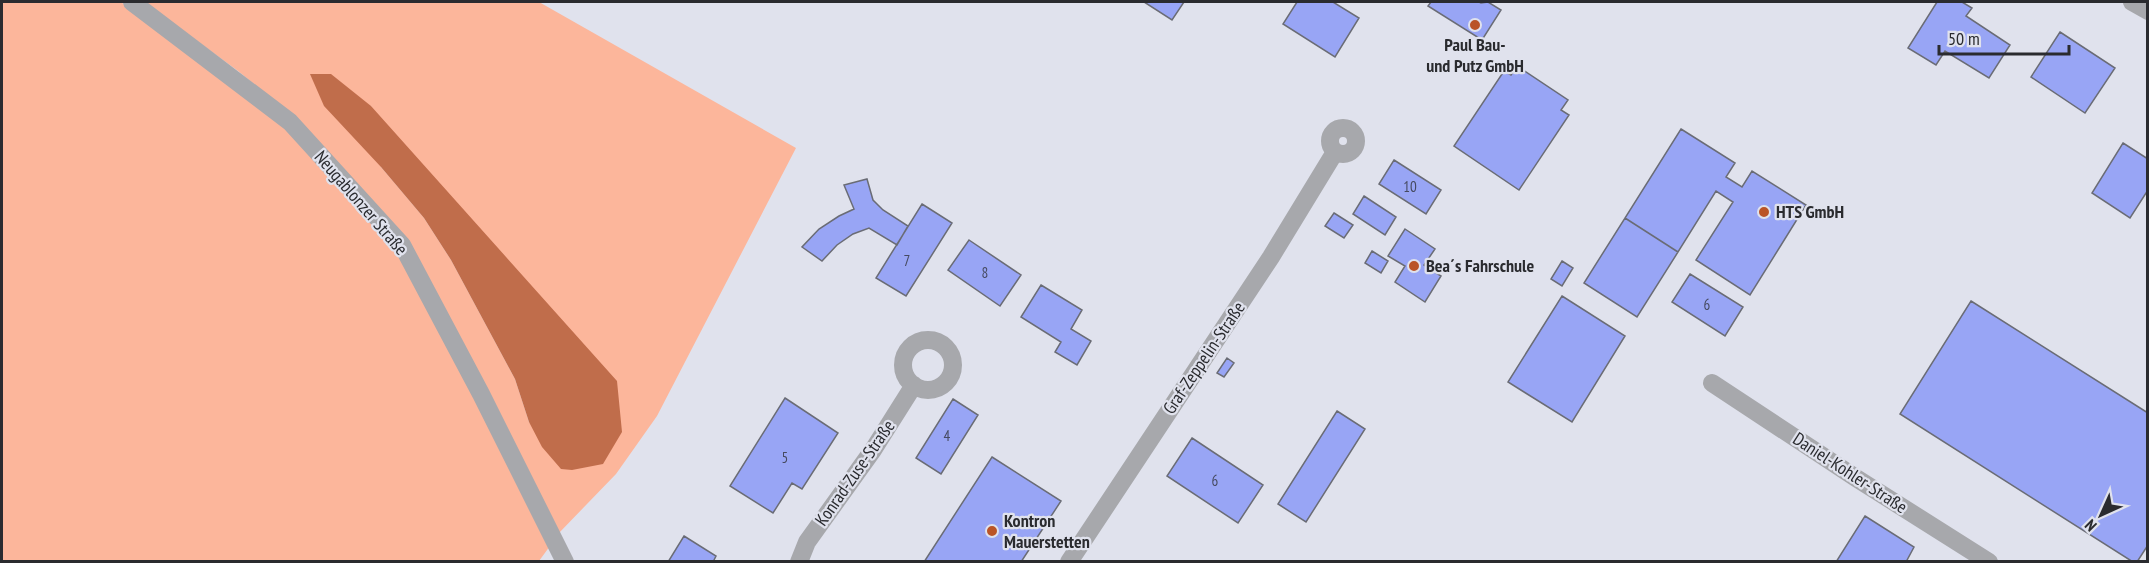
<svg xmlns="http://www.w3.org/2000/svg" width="2149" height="563" font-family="'PT Sans Narrow',sans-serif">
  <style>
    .green { fill: #fcb69b; fill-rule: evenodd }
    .water { fill: #c06d4b }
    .building { fill: #98a5f5; stroke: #6a6c75; stroke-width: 1.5 }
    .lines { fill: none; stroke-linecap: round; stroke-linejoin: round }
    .minor { stroke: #a7a8ac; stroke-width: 18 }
    .poi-dot { fill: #ba5427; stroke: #e0e2ed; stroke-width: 2 }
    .labels { text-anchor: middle; stroke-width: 4.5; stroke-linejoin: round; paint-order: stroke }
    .number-label { font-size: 15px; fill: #464a60 }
    .poi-label { font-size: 18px; font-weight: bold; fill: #2a2b2f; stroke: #e0e2ed; text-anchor: start }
    .street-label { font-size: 18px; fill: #2a2b2f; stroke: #e0e2ed }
  </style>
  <rect width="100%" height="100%" fill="#e0e2ed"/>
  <path class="green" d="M 2,2 L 121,2 L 285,126 L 398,246 L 550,546 L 539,561 L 2,561 Z
    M 144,2 L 539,2 L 796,148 L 657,416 L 616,474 L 558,534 L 408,242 L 297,119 L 238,71 ZM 371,106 L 572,470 L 529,422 L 515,379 L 451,260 L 424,218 L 381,167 Z"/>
  <path class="water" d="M 310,74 L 331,74 L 371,106 L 617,381 L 622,432 L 603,464 L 572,470 L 561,469 L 542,447 L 529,422 L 515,379 L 451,260 L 424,218 L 381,167 L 324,106 Z"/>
  <path class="building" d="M 1144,2 L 1184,2 L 1172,20 Z
    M 1297,2 L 1333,2 L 1359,18 L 1335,57 L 1283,24 Z
    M 1431,2 L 1479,2 L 1481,3 L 1488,2 L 1501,10 L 1482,40 L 1428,6 Z
    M 1937,2 L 1962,2 L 1972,8 L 1966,16 L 2010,45 L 1989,78 L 1945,51 L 1936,65 L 1908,48 Z
    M 2060,32 L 2115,68 L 2085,113 L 2031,77 Z
    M 1517,66 L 1568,100 L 1561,110 L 1569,115 L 1519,190 L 1454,146 L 1504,71 L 1511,75 Z
    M 1681,129 L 1735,163 L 1726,177 L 1742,187 L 1752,171 L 1806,205 L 1750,295 L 1696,260 L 1733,202 L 1716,191 L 1678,252 L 1625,218 Z
    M 2123,143 L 2148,159 L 2148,190 L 2130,218 L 2092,193 Z
    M 1394,160 L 1441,190 L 1426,214 L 1379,184 Z
    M 867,179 L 873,200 L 883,210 L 908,226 L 897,245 L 869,228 L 853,234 L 837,245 L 822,261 L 802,247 L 819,229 L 839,216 L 854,209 L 844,185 Z
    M 1364,196 L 1396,217 L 1385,235 L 1353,214 Z
    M 922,204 L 952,223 L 906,296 L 876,278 Z
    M 1334,213 L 1353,225 L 1344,238 L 1325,226 Z
    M 1625,218 L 1678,252 L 1637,317 L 1584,283 Z
    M 1405,229 L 1435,249 L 1424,265 L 1441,276 L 1425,302 L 1395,282 L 1405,266 L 1388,256 Z
    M 969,240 L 1021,275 L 1000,306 L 948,270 Z
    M 1372,251 L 1388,261 L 1381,273 L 1365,263 Z
    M 1562,261 L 1573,268 L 1562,286 L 1551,279 Z
    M 1690,274 L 1743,307 L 1725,336 L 1672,302 Z
    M 1041,285 L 1082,310 L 1071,329 L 1091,341 L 1077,365 L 1055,352 L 1061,342 L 1021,317 Z
    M 1562,296 L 1625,336 L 1572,422 L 1508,382 Z
    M 1971,301 L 2148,413 L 2148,545 L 2137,562 L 2133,562 L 1900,414 Z
    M 1227,358 L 1234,363 L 1224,377 L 1217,373 Z
    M 785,398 L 838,433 L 802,489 L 792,483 L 773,513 L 730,486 Z
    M 953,399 L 978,415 L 941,474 L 916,458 Z
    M 1337,411 L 1365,429 L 1306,522 L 1278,504 Z
    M 1192,438 L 1263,485 L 1238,523 L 1167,476 Z
    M 992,457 L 1061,501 L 1021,562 L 924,562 Z
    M 1865,516 L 1914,547 L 1906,562 L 1836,562 Z
    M 684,536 L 716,556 L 713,562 L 668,562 Z"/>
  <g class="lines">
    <path class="minor" d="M 132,2 L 290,122 L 402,245 L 481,394 L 565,562
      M 2132,2 L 2148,11
      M1330 141a13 13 0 1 1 26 0a13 13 0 1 1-26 0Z
      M903 365a25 25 0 1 1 50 0a25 25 0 1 1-50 0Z
      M 1712,383 L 1856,478 L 1989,562
      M 799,562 L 807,542 L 873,450 L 914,385
      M 1069,562 L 1271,257 L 1335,152"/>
  </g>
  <g class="poi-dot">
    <circle cx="1475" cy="25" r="6"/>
    <circle cx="1764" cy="212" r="6"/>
    <circle cx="1414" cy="266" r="6"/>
    <circle cx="992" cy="531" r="6"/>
  </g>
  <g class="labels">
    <g class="number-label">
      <text x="1410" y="192">10</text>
      <text x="907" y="266">7</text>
      <text x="985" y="278">8</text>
      <text x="1707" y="310">6</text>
      <text x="947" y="441">4</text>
      <text x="785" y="463">5</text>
      <text x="1215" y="486">6</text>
    </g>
    <g class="poi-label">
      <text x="1475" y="51" text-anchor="middle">Paul Bau-<tspan x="1475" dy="21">und Putz GmbH</tspan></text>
      <text x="1776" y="218">HTS GmbH</text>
      <text x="1426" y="272">Bea´s Fahrschule</text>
      <text x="1004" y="527">Kontron<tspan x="1004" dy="21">Mauerstetten</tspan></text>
    </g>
    <g class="street-label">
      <text transform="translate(361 203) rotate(49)" y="6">Neugablonzer Straße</text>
      <text transform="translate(1204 358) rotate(-56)" y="6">Graf-Zeppelin-Straße</text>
      <text transform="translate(855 473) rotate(-55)" y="6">Konrad-Zuse-Straße</text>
      <text transform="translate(1850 473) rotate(33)" y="6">Daniel-Kohler-Straße</text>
    </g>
  </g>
  <rect width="2149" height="563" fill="none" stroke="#2a2b2f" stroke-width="6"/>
  <g transform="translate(2101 515) rotate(225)" stroke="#e0e2ed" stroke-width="4.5" paint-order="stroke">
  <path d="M0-4.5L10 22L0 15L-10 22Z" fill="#2a2b2f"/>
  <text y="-9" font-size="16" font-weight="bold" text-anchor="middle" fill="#2a2b2f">N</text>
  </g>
  <path d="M1939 45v9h130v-9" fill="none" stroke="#2a2b2f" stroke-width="3"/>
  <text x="1948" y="45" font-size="18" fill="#2a2b2f" stroke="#e0e2ed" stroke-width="4.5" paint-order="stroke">50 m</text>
</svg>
